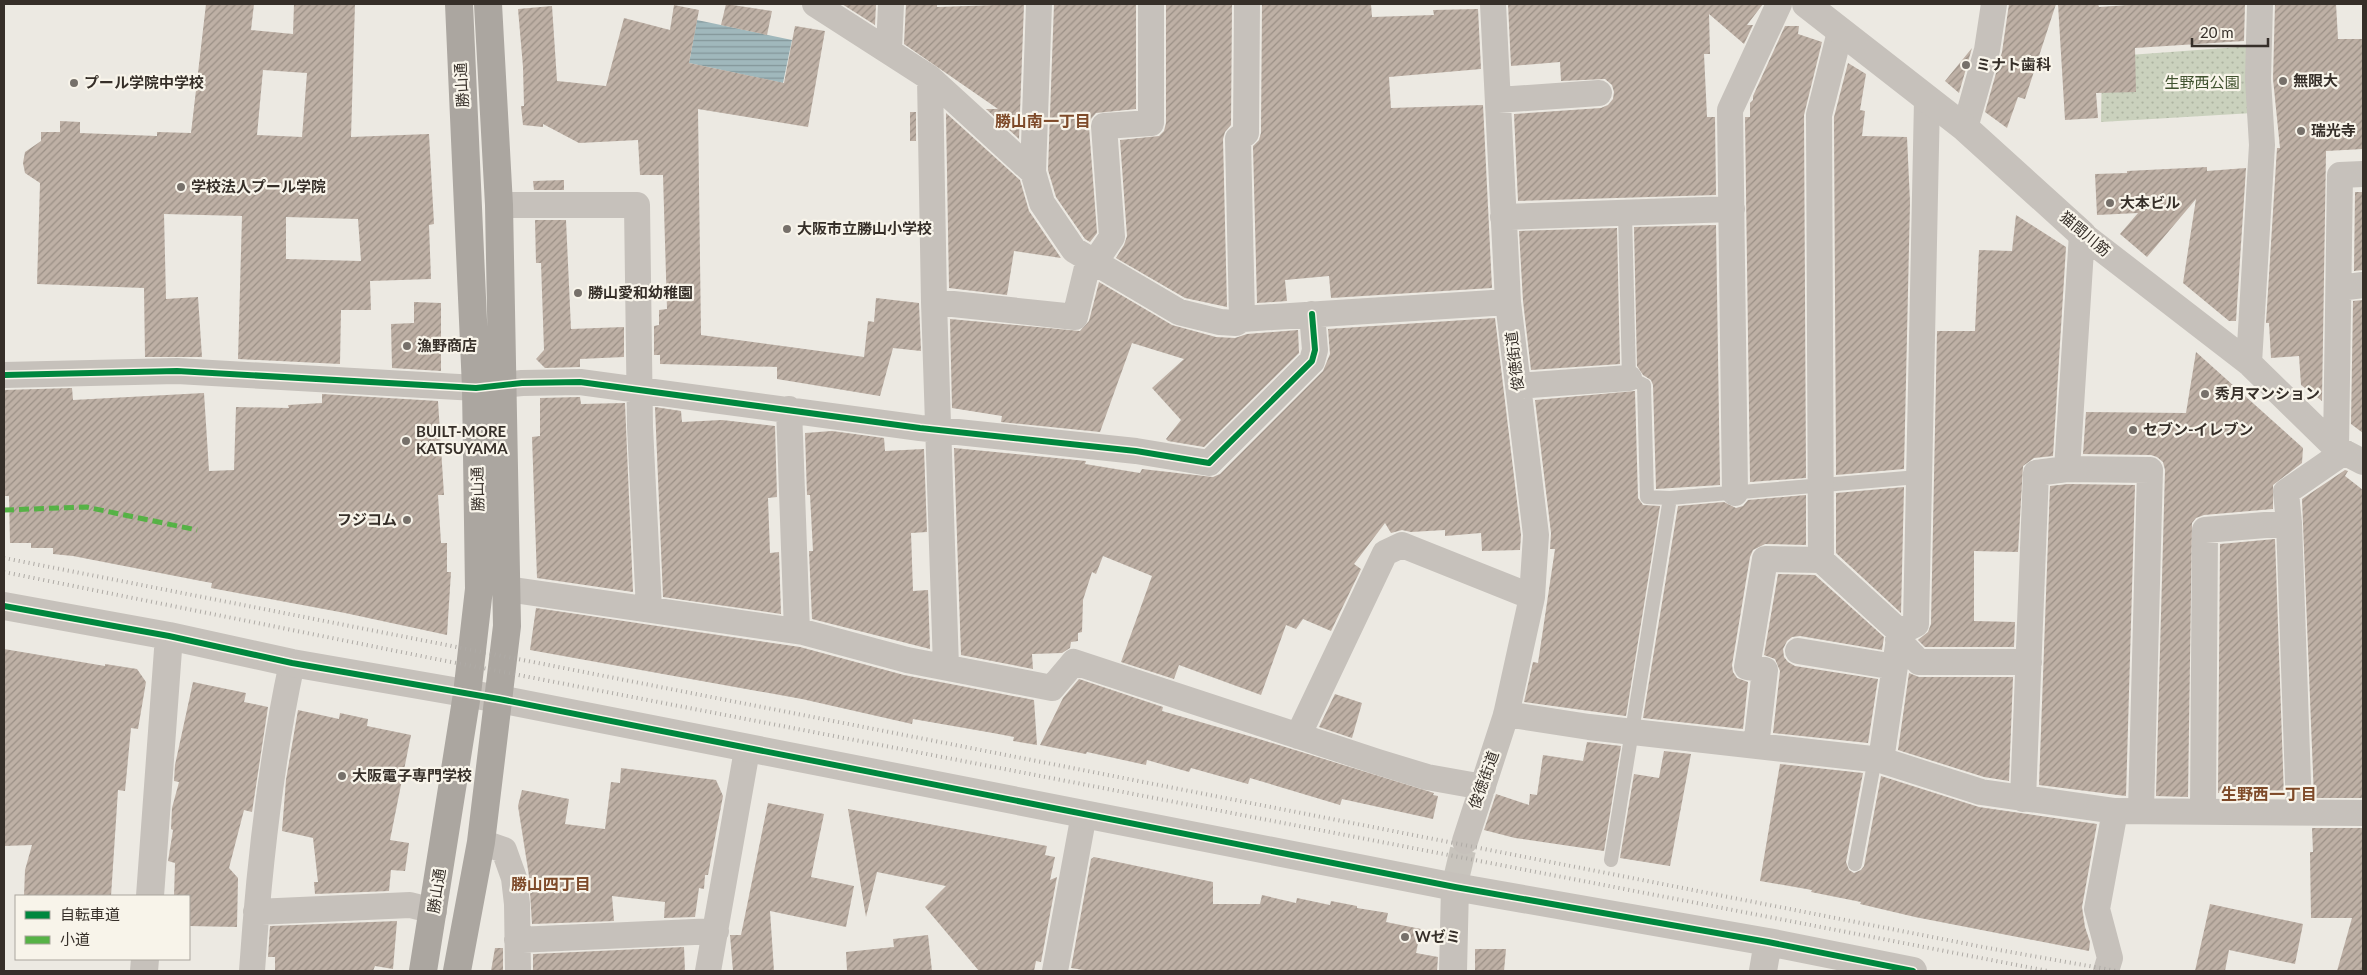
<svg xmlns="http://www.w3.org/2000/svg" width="2367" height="975" font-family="Lato,'Noto Sans JP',sans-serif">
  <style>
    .grass { fill: url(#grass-dots) }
    .water { fill: url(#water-rules) }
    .building { fill: url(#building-hatch); fill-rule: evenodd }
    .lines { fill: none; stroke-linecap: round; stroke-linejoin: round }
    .minor-tunnel { stroke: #c8c4bd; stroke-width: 26; stroke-dasharray: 26 13; stroke-linecap: butt }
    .service { stroke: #c6c1bb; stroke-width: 14 }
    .minor { stroke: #c6c1bb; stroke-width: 26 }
    .tertiary { stroke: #c6c1bb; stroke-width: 28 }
    .primary { stroke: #aba6a0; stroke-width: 28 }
    .rail { stroke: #aeaaa5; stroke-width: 4; stroke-dasharray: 1 4; stroke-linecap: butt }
    .quiet { stroke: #56b246; stroke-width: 5; stroke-dasharray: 10 5; stroke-linecap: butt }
    .cycleway-casing { stroke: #f8f4ea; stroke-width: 9 }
    .cycleway { stroke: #00873e; stroke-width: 6 }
    .poi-dot { fill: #76706a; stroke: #f8f4ea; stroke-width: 2 }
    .labels { text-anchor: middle; stroke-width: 4.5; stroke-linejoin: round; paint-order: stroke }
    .poi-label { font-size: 15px; font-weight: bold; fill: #362f29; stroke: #f8f4ea; text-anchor: start }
    .park-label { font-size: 15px; fill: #40522f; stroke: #f8f4ea }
    .street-label { font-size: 15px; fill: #362f29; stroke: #f8f4ea }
    .neighbourhood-label { font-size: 16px; font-weight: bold; fill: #7e4a29; stroke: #f8f4ea }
  </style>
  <defs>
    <pattern id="grass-dots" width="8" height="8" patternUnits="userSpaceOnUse" patternTransform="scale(1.25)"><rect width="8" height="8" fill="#cad1bd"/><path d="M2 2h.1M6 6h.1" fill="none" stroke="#aeb4a2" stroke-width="1.8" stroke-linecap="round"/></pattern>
    <pattern id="water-rules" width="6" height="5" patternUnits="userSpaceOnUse" patternTransform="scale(1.25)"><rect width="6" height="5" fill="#a0b8bc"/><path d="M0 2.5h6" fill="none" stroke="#839699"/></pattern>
    <pattern id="building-hatch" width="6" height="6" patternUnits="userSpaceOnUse" patternTransform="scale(1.25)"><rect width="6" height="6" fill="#beb0a5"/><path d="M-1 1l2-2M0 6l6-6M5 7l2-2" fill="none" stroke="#9b9086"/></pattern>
  </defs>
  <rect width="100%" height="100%" fill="#ece9e2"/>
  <path class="grass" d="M 2252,46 L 2253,113 L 2101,122 L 2102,57 Z"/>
  <path class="water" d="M 697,20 L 792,40 L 783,83 L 689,63 Z"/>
  <path class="building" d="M 206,4 L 254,4 L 251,30 L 293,34 L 294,4 L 355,4 L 351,137 L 429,134 L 434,224 L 429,225 L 431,279 L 370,281 L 371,310 L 341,310 L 340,364 L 238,359 L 242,216 L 164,214 L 166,299 L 198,297 L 202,357 L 145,357 L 144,288 L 37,284 L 40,183 L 25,173 L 23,163 L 25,152 L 41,141 L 41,132 L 60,132 L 60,121 L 80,122 L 80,133 L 157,136 L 157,132 L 191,133 ZM 263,70 L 307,73 L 302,137 L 257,135 ZM 286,217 L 358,219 L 361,261 L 286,259 Z
    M 726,4 L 772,11 L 767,35 L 721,25 Z
    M 842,4 L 876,4 L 875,25 Z
    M 906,4 L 937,4 L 937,7 L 1024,4 L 1019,139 L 986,109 L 998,109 L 904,44 Z
    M 1054,4 L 1136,4 L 1136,109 L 1096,113 L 1091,119 L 1089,127 L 1097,233 L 1090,242 L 1085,239 L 1056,197 L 1048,170 Z
    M 1166,4 L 1232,4 L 1231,125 L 1225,132 L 1223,139 L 1227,307 L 1185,298 L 1116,258 L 1124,245 L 1127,236 L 1120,140 L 1159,136 L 1164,131 L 1166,123 Z
    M 1262,4 L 1371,4 L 1372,17 L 1434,15 L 1433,10 L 1478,9 L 1481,69 L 1389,77 L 1391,108 L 1483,105 L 1492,288 L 1331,298 L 1329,276 L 1285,280 L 1287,301 L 1257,303 L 1253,146 L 1259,140 L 1261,133 Z
    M 1508,4 L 1763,4 L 1747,25 L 1753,25 L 1744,44 L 1709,14 L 1710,54 L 1704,54 L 1707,117 L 1715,117 L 1716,195 L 1518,201 L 1514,114 L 1601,108 L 1608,105 L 1613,99 L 1614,92 L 1612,85 L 1605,79 L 1561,81 L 1560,62 L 1511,66 Z
    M 2009,4 L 2056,4 L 2025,99 L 2018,97 L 2007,128 L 1985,112 L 2002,52 Z
    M 2058,4 L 2098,4 L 2099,7 L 2142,4 L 2245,4 L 2244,41 L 2135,48 L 2136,92 L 2096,93 L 2098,118 L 2065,120 Z
    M 2275,4 L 2336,4 L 2338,39 L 2363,39 L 2363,149 L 2326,151 L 2322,401 L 2301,385 L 2299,356 L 2271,358 L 2269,323 L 2266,323 L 2277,148 L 2280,148 L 2273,79 Z
    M 674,5 L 699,10 L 689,63 L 784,83 L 795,26 L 825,31 L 808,127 L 698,109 L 701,335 L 864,357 L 868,321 L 874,322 L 876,298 L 919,303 L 921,351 L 893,348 L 880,396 L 777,379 L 777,367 L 660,364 L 660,355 L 654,355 L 654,326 L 659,325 L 659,310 L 667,309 L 663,175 L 640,175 L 638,140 L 579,143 L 543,124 L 543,127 L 523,125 L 521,106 L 524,106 L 523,67 L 518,9 L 552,6 L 557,81 L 606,86 L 624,18 L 670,30 Z
    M 1785,26 L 1799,26 L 1798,34 L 1822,42 L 1804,115 L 1806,478 L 1750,482 L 1745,117 L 1750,117 L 1750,103 L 1753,100 L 1753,96 Z
    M 1972,48 L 1959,93 L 1945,81 Z
    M 1848,63 L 1866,74 L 1860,110 L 1865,111 L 1862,136 L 1907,137 L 1910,202 L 1904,469 L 1836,475 L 1834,117 Z
    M 910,112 L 916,112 L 916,141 L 910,141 Z
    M 946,113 L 1020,180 L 1029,211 L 1061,258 L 1014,251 L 1007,295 L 949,288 Z
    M 2207,167 L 2207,171 L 2246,168 L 2236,321 L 2229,321 L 2183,283 L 2196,199 L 2147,257 L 2120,234 L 2138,213 L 2097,215 L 2095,174 L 2127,173 L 2127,171 Z
    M 564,180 L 564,190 L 534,190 L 533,181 Z
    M 2355,192 L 2363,192 L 2363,270 L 2354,271 Z
    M 2016,215 L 2066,247 L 2053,456 L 2034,458 L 2023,466 L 2018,552 L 1974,551 L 1974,621 L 2015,622 L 2014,647 L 1925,647 L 1918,640 L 1928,632 L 1931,624 L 1937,331 L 1975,331 L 1979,250 L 2012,251 Z
    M 535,220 L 566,220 L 571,329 L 624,327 L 624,357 L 580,359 L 580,367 L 545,368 L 536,359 L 544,350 L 541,263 L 536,263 Z
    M 1716,225 L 1720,485 L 1656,489 L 1653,385 L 1651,380 L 1643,375 L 1637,366 L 1634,227 Z
    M 1617,228 L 1620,364 L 1531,370 L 1523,301 L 1519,231 Z
    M 1099,282 L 1172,325 L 1216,337 L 1235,338 L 1247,334 L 1298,330 L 1299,353 L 1204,447 L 1168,441 L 1166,439 L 1181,420 L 1152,388 L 1184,359 L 1132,343 L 1100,432 L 1001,422 L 1002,416 L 952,408 L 950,319 L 1080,331 L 1089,321 Z
    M 2363,300 L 2363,433 L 2351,424 L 2353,301 Z
    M 414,302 L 441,303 L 441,371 L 392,368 L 391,324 L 414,323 Z
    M 1495,318 L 1521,535 L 1520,550 L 1482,551 L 1481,533 L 1445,536 L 1445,530 L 1411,532 L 1402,530 L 1391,533 L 1385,523 L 1354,564 L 1361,569 L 1331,631 L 1303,619 L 1296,629 L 1286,625 L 1261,695 L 1179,665 L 1174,679 L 1121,662 L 1152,576 L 1103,556 L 1096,574 L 1092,572 L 1083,600 L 1082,632 L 1078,633 L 1078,641 L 1071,642 L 1070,648 L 1062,653 L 1032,654 L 1033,669 L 961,655 L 954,448 L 1086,461 L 1085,464 L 1140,473 L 1142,469 L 1213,477 L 1220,474 L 1323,371 L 1330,354 L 1328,329 Z
    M 2196,352 L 2303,448 L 2302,463 L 2273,485 L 2273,509 L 2204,515 L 2196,518 L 2192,523 L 2188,797 L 2156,796 L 2165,470 L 2163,462 L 2157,457 L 2151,455 L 2083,454 L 2086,412 L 2186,413 Z
    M 72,388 L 73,400 L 204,393 L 209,471 L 234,470 L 236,407 L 289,408 L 288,405 L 322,403 L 322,394 L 438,401 L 444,495 L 438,495 L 441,543 L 447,543 L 447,572 L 451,572 L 447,635 L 345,613 L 211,588 L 212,583 L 201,581 L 73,556 L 53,554 L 53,548 L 31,548 L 31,543 L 10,543 L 9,496 L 5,496 L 4,390 Z
    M 1635,391 L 1638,498 L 1643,505 L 1660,506 L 1626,716 L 1524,702 L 1533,662 L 1538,663 L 1555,549 L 1550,549 L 1551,533 L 1535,400 Z
    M 580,397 L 581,404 L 625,403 L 633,592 L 537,578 L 532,437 L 540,436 L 540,398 Z
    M 655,407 L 681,411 L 682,422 L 722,420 L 775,426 L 777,497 L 768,498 L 770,553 L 779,552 L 781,614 L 663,597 Z
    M 832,431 L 884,438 L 885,451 L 924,449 L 927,532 L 911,533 L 913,591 L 928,590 L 930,649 L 812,619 L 809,551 L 813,551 L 810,495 L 807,495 L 805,433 Z
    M 2345,470 L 2348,471 L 2345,476 L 2363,490 L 2363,798 L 2314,798 L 2302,499 Z
    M 2068,484 L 2135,485 L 2126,796 L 2039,785 L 2050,486 Z
    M 1904,487 L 1901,613 L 1836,553 L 1836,493 Z
    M 1806,495 L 1806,545 L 1765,544 L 1753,550 L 1750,557 L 1732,665 L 1733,672 L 1737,678 L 1748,682 L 1743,729 L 1643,718 L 1678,506 L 1724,502 L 1736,508 L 1743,506 L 1748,500 Z
    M 2275,539 L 2284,797 L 2246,797 L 2246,794 L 2218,793 L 2220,544 Z
    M 1778,574 L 1815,575 L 1884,637 L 1882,650 L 1800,636 L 1792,637 L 1787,641 L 1783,649 L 1784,657 L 1788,662 L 1795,666 L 1878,679 L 1868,743 L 1773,733 L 1780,671 L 1775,659 L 1764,655 Z
    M 536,608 L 800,647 L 904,675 L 1034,700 L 1037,745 L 1013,741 L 1014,737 L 993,733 L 913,719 L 912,724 L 802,699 L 530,650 Z
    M 4,649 L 105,666 L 105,664 L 137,669 L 146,682 L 138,729 L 131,728 L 125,791 L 118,790 L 111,896 L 24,896 L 25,870 L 32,845 L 4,846 Z
    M 1909,673 L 1919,677 L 2013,677 L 2009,781 L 1984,777 L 1898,750 Z
    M 1079,679 L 1163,707 L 1162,711 L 1256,738 L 1434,793 L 1433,795 L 1438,796 L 1433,819 L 1342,799 L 1340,805 L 1250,778 L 1248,784 L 1191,768 L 1189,772 L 1147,760 L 1146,765 L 1087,752 L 1086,754 L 1040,745 L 1063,698 Z
    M 193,682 L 246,693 L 244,702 L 268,707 L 252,812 L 244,810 L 229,868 L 238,878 L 237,927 L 189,926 L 189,896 L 174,896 L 175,863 L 168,861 L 173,830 L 171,829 L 172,808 L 179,782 L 174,781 L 175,765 Z
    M 1335,694 L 1362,703 L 1352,738 L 1319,727 Z
    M 298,710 L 339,719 L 340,713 L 368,719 L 367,726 L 411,735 L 390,840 L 409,843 L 405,871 L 391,870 L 389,891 L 315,894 L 314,882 L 318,882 L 313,838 L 282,831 L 286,780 Z
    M 1587,742 L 1621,746 L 1604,851 L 1515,838 L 1484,830 L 1496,794 L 1529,805 L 1530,794 L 1537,795 L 1543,755 L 1583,761 Z
    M 1664,751 L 1691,754 L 1670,866 L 1620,858 L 1634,774 L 1659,778 Z
    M 1780,764 L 1863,773 L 1846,862 L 1849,870 L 1854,873 L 1861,870 L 1864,866 L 1881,776 L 1979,807 L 2097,824 L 2082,907 L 2085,927 L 2090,942 L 2089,951 L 1915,917 L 1860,904 L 1861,902 L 1811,892 L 1812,890 L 1760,881 Z
    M 621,768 L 716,780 L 723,796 L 708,875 L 705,875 L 704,889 L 699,888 L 695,917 L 664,918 L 665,902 L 612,896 L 614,921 L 532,924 L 529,876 L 518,806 L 522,790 L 569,799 L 565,824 L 605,829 L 611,782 L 620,783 Z
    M 768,803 L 824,814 L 811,877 L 854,886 L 846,927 L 770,911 L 774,971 L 733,971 L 730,935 L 741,935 Z
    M 848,809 L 1047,846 L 1045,855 L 1055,857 L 1050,880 L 1057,877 L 1041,962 L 1036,961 L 1034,971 L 979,971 L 925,907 L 946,886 L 877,872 L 866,917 Z
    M 2312,828 L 2363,828 L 2363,971 L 2337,971 L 2352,918 L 2311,918 L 2310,852 L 2313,852 Z
    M 1094,857 L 1213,882 L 1213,904 L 1260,904 L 1262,895 L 1296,903 L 1297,898 L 1330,905 L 1331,901 L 1357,906 L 1357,908 L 1388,913 L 1386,922 L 1421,929 L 1416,953 L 1438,957 L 1437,971 L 1089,971 L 1071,968 L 1091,859 Z
    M 2210,904 L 2303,924 L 2295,964 L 2229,950 L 2225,971 L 2195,971 Z
    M 397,921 L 393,969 L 375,966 L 373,971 L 275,971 L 275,957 L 268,957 L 270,926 Z
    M 928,935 L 932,971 L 847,971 L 846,952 L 894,947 L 893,939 Z
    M 684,947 L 685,971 L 533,971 L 533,954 Z
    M 495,948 L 503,948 L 503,971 L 491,971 Z
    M 1475,949 L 1506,949 L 1504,971 L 1475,971 Z"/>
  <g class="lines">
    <path class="minor-tunnel" d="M 1457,875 L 1465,841"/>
    <path class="service" d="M 1670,498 L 1918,477
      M 1611,860 L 1670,498 L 1647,497 L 1644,385 L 1629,378 L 1625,213
      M 1855,864 L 1875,759"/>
    <path class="minor" d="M 815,4 L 930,78 L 1033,172
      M 1039,4 L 1033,172 L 1042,203 L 1074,250 L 1179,312 L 1220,322 L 1236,323 L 1242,319 L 1508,302
      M 1840,32 L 1819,115 L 1821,560 L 1900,632
      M 889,50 L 891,4
      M 930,78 L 934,302 L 946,667
      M 1498,100 L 1599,93
      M 1965,128 L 1987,50 L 1994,4
      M 499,205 L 637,205 L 640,427 L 649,609
      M 1503,217 L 1732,209
      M 2082,234 L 2067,469 L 2150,470 L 2141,810
      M 2082,234 L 2249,363 L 2336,448 L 2363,462
      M 1095,262 L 1112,237 L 1104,126 L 1151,123 L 1151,4
      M 2339,288 L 2363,285
      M 934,302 L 1075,317 L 1089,259
      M 1242,319 L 1238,139 L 1246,133 L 1247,4
      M 2249,363 L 2262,145 L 2258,79 L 2260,4
      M 4,375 L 177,371 L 476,388 L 522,383 L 580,382 L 920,428 L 1136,451 L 1209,463 L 1312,361 L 1315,350 L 1312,314
      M 1518,386 L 1629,378
      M 789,409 L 797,631
      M 2336,448 L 2340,175 L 2363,174
      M 1735,493 L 1730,110 L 1779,4
      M 507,589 L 803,632 L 907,660 L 1052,688 L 1074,662 L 1378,762 L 1427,777 L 1483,787
      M 1898,640 L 1919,662 L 2029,662
      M 1798,651 L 1895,667
      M 1506,714 L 1589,727 L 1881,760 L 1981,792 L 2115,811 L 2363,813
      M 1298,736 L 1385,553 L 1402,545 L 1532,597
      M 1756,746 L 1765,670 L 1747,667 L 1765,559 L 1821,560
      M 1881,760 L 1900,632 L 1916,624 L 1927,100
      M 2023,799 L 2036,473 L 2067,469
      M 2203,811 L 2205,530 L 2289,523
      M 2299,811 L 2289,523 L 2286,492 L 2344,452
      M 1465,841 L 1506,715 L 1532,597 L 1536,535 L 1508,302 L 1493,4
      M 481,842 L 504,850 L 514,878 L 517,904 L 518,971
      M 256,912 L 410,905 L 434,911
      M 517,940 L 716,931
      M 252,971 C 259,867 270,765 292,663
      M 708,971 L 747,750
      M 1055,971 L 1084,814
      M 2106,971 L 2110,958 L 2097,909 L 2115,811"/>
    <path class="tertiary" d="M 1806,4 L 1965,128 L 2082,234
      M 4,606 L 169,636 L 292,663 L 499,699 L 1455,887 L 1768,942 L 1913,971
      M 150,896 L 169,636
      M 144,971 L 145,959
      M 1453,971 L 1455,887
      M 1763,971 L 1768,942"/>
    <path class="primary" d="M 423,971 L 467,694 L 479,589 L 476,388 L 459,4
      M 457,971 L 481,842 L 507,626 L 499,205 L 488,4"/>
    <path class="rail" d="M 4,558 L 1988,948 L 2117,971
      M 4,572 L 436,659 L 2048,971"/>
    <path class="quiet" d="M 4,510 L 86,507 L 197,530"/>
    <defs>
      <path id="cycleway" d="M 4,375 L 177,371 L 476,388 L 522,383 L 580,382 L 920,428 L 1136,451 L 1209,463 L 1312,361 L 1315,350 L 1312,314
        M 4,606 L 169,636 L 292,663 L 499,699 L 1455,887 L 1768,942 L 1913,971"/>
    </defs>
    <use href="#cycleway" class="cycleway-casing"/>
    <use href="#cycleway" class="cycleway"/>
  </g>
  <g class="poi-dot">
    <circle cx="1966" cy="65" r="5"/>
    <circle cx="2283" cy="81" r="5"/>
    <circle cx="74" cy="83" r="5"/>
    <circle cx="2301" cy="131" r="5"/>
    <circle cx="181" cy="187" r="5"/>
    <circle cx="2110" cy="203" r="5"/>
    <circle cx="787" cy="229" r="5"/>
    <circle cx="578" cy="293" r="5"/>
    <circle cx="407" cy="346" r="5"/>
    <circle cx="2205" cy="394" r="5"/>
    <circle cx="2133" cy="430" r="5"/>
    <circle cx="406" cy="441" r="5"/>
    <circle cx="407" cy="520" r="5"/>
    <circle cx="342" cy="776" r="5"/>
    <circle cx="1405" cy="937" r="5"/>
  </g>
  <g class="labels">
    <g class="poi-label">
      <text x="1976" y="70">ミナト歯科</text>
      <text x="2293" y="86">無限大</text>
      <text x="84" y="88">プール学院中学校</text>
      <text x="2311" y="136">瑞光寺</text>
      <text x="191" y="192">学校法人プール学院</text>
      <text x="2120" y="208">大本ビル</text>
      <text x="797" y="234">大阪市立勝山小学校</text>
      <text x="588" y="298">勝山愛和幼稚園</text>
      <text x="417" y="351">漁野商店</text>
      <text x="2215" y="399">秀月マンション</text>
      <text x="2143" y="435">セブン-イレブン</text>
      <text x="416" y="437">BUILT-MORE<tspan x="416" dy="17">KATSUYAMA</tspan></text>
      <text x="397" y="525" text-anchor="end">フジコム</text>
      <text x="352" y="781">大阪電子専門学校</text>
      <text x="1415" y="942">Wゼミ</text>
    </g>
    <g class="park-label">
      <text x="2202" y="88">生野西公園</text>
    </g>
    <g class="street-label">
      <text transform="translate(462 85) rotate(-93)" y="5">勝山通</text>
      <text transform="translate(2085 234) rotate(40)" y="5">猫間川筋</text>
      <text transform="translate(1515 361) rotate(-97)" y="5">俊徳街道</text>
      <text transform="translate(478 489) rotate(-91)" y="5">勝山通</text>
      <text transform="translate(1484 780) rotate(-70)" y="5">俊徳街道</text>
      <text transform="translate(437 891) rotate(-81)" y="5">勝山通</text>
    </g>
    <g class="neighbourhood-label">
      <text x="1043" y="127">勝山南一丁目</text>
      <text x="2269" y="800">生野西一丁目</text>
      <text x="551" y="890">勝山四丁目</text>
    </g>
  </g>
  <rect width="2367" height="975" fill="none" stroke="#362f29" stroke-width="10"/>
  <rect x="15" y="895" width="175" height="65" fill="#f8f4ea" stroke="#aaa59d"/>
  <rect x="25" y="911" width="25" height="8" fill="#00873e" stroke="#aaa59d"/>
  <text x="60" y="920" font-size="15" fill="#362f29">自転車道</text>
  <rect x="25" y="936" width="25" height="8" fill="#56b246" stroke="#aaa59d"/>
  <text x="60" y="945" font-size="15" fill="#362f29">小道</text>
  <path d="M2192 38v8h76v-8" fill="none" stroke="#362f29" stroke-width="2.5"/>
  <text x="2200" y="38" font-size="15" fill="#362f29" stroke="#f8f4ea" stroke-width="4" paint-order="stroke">20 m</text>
</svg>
